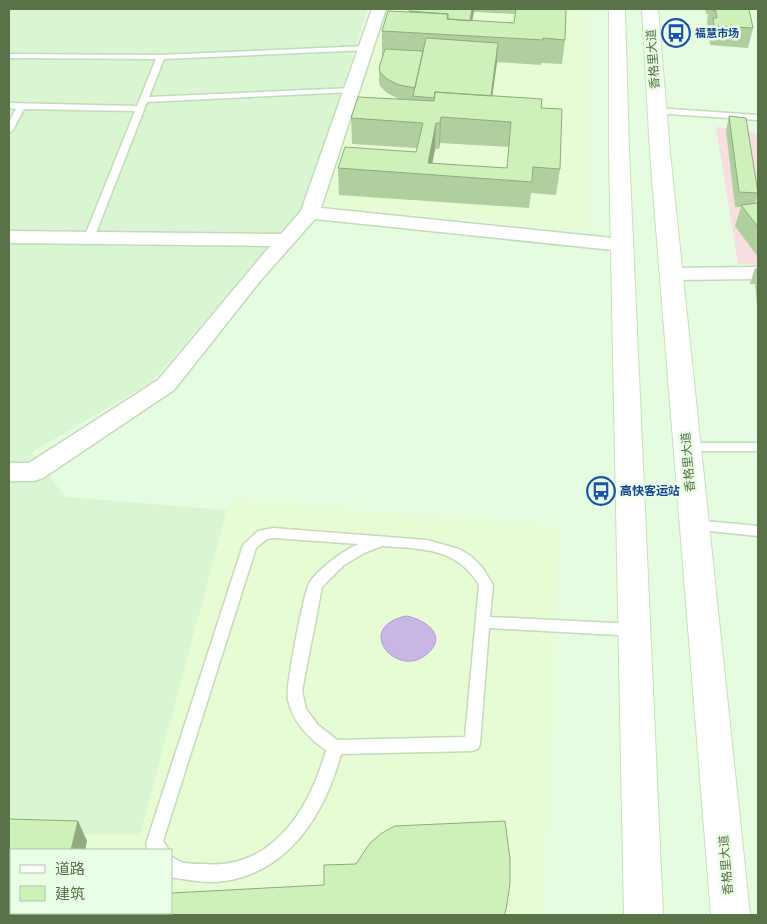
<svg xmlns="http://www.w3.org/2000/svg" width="767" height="924" font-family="'Fira Sans Condensed','Noto Sans SC',sans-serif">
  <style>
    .residential { fill: #d9f5d2 }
    .commercial { fill: #e7fcd4; fill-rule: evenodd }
    .education { fill: #f8dee1 }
    .water { fill: #c8b6e5; stroke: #b39cd6 }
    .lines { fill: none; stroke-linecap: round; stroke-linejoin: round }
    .lane-casing { stroke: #c2dbb8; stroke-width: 3 }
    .street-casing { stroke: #c2dbb8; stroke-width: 3 }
    .secondary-casing { stroke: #c5e2b8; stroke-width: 2 }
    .lane { fill: #fff; fill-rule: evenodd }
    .street { fill: #fff; fill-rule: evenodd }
    .secondary { fill: #fff; fill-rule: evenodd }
    .wall { fill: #b0cf9e; fill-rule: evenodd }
    .shaded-wall { fill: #90a981 }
    .building { fill: #cdf1b8; stroke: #90a981; fill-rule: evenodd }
    .labels { text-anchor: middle; stroke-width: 5; stroke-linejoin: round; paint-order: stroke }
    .far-transit-label { font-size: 11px; font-weight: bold; fill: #164399; stroke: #eaffe6; text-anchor: start }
    .street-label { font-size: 12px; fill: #597248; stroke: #eaffe6 }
    .transit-label { font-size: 12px; font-weight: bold; fill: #164399; stroke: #eaffe6; text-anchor: start }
  </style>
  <rect width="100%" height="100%" fill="#e5fce0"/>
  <path class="residential" d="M 9,9 L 368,9 L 303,208 L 152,382 L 32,452 L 65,497 L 227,510 L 140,835 L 9,833 Z"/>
  <path class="commercial" d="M 386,9 L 587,9 L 588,230 L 322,206 Z
    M 230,500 L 559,527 L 543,915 L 9,915 L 9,833 L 140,835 ZM 11,850 L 171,850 L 171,913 L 11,913 Z"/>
  <path class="education" d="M 716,127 L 745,129 L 758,135 L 758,265 L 738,264 Z"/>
  <path class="water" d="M 406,616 C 425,619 449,636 427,654 C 398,680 352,628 406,616 Z"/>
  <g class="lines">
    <defs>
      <path id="lane" d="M 365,46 L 369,48 L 368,50 L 164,59 L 149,97 L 352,88 L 356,90 L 352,92 L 147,102 L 94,238 L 89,241 L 84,238 L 135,111 L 24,109 L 13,130 L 9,133 L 9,122 L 16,109 L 9,108 L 9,103 L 137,106 L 156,59 L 9,58 L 9,54 L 161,55 Z
        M 657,108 L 758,115 L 758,120 L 654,113 L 654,109 Z
        M 687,443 L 758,443 L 758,451 L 687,451 L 681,447 Z
        M 694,520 L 758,526 L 758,536 L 689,529 L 687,525 L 689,521 Z
        M 273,528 L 427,540 L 459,549 L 471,556 L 482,567 L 493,585 L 490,617 L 635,624 L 640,626 L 642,630 L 640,634 L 635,636 L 489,628 L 480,744 L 478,749 L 472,751 L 341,754 C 325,813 290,871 225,881 C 208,884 191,880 175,878 L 171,877 L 171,857 C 175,858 178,861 181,862 C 187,864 197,864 204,864 C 273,870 310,808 326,750 C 308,738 293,722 288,700 C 285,689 303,596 309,584 C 315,571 345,549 359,544 L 273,538 L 267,539 L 256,548 L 163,841 L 169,850 L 148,850 L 146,844 L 243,545 L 258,531 ZM 382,546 C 422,549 456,547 479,585 L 465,737 L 337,740 L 318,725 L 306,709 L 302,691 L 322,587 L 344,565 L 364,553 Z"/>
      <path id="street" d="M 372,9 L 386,9 L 321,208 L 622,239 L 629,241 L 632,245 L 629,249 L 622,251 L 315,219 L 261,280 L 174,390 L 43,478 L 34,481 L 9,481 L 9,463 L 29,463 L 158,380 L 270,246 L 9,243 L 9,231 L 281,234 L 301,211 Z
        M 758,267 L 758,279 L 671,280 L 664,278 L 661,274 L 664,270 L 671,268 Z"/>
      <path id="secondary" d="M 609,9 L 625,9 L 629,151 L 663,915 L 624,915 L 609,151 Z
        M 642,9 L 658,9 L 670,153 L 750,915 L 711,915 L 650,153 Z"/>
    </defs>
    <use href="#lane" class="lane-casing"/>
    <use href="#street" class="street-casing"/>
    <use href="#secondary" class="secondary-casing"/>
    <use href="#lane" class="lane"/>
    <use href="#street" class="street"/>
    <use href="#secondary" class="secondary"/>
  </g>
  <path class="wall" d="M 410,9 L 566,9 L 565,40 L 562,64 L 541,63 L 541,65 L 497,62 L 492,96 L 541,108 L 560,169 L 556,195 L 531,193 L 529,208 L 339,195 L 338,168 L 416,152 L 417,148 L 352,144 L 351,118 L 399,99 L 387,93 L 380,86 L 379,82 L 379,68 L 383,55 L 382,55 L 382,31 L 409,12 ZM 474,12 L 515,14 L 514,23 L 472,21 ZM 440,143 L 509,147 L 507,168 L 432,164 L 435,149 L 439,149 Z
    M 705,9 L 749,9 L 753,28 L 748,48 L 710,45 L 709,37 L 710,29 L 708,29 L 707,21 L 708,14 L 706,14 Z
    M 729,116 L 758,193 L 755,204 L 758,203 L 758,257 L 735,226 L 741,207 L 735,207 L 726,131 Z
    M 755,268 L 758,268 L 758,316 L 755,284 L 750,284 Z
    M 9,819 L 78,821 L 87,841 L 85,850 L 11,850 L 11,879 L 9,878 Z"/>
  <path class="shaded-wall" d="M 472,9 L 474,9 L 474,12 L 469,36 L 469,25 Z
    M 498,43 L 497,62 L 489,121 L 490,101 Z
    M 441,117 L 440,143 L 439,149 L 440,123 Z
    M 436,123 L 435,149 L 430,175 L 428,163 Z
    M 78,821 L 87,841 L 85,850 L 71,850 Z"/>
  <path class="building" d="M 410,9 L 472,9 L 470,21 L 448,19 L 448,14 L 409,11 Z
    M 516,9 L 566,9 L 565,40 L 543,38 L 543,40 L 382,31 L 388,11 L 448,14 L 447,19 L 514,23 Z
    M 712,9 L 749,9 L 753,28 L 714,26 L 713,18 L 717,18 L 716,11 L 712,10 Z
    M 426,38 L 498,43 L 491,96 L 435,92 L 434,98 L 413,96 Z
    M 385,49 L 423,51 L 415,88 L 399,85 L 387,79 L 380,72 L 379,68 Z
    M 435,92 L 542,99 L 541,108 L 562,109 L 560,169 L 533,167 L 532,182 L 338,168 L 345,147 L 416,152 L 423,123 L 351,118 L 358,97 L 434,101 ZM 441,117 L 511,122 L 507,168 L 428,163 L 436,123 L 440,123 Z
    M 729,116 L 746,118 L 758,193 L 739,192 Z
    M 758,203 L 758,227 L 741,205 Z
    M 9,819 L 78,821 L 71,850 L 11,850 L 11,859 L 9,859 Z
    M 505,821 L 510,859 L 510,884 L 506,910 L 504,915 L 109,915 L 110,913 L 171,913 L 171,893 L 324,885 L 324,865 L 356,864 L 370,843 L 382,833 L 395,826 Z
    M 61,913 L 105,913 L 105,915 L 60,915 Z"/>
  <defs>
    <symbol id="bus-ring" viewBox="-11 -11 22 22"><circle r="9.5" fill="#eaffe6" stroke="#1a4fb4" stroke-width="1.5"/><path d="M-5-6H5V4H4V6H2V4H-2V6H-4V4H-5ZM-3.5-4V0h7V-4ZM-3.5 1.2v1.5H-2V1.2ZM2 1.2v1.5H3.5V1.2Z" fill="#1a4fb4"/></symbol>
  </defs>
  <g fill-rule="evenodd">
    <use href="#bus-ring" x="660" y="17" width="32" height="32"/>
    <use href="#bus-ring" x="585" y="475" width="32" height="32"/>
  </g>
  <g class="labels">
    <g class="far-transit-label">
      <text x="695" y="37">福慧市场</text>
    </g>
    <g class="street-label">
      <text transform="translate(653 59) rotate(-94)" y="4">香格里大道</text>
      <text transform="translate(688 462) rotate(-95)" y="4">香格里大道</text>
      <text transform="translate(726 865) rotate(-95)" y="4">香格里大道</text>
    </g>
    <g class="transit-label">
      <text x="620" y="495">高快客运站</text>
    </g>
  </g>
  <rect width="767" height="924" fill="none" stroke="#597248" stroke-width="20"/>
  <rect x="10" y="849" width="162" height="65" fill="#eaffe6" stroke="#b0c7a7"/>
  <rect x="20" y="865" width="25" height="8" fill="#ffffff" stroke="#b0c7a7"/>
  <text x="55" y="874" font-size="15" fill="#597248">道路</text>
  <rect x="20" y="886" width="25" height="15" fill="#cdf1b8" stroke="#b0c7a7"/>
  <text x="55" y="899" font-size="15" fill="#597248">建筑</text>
</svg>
